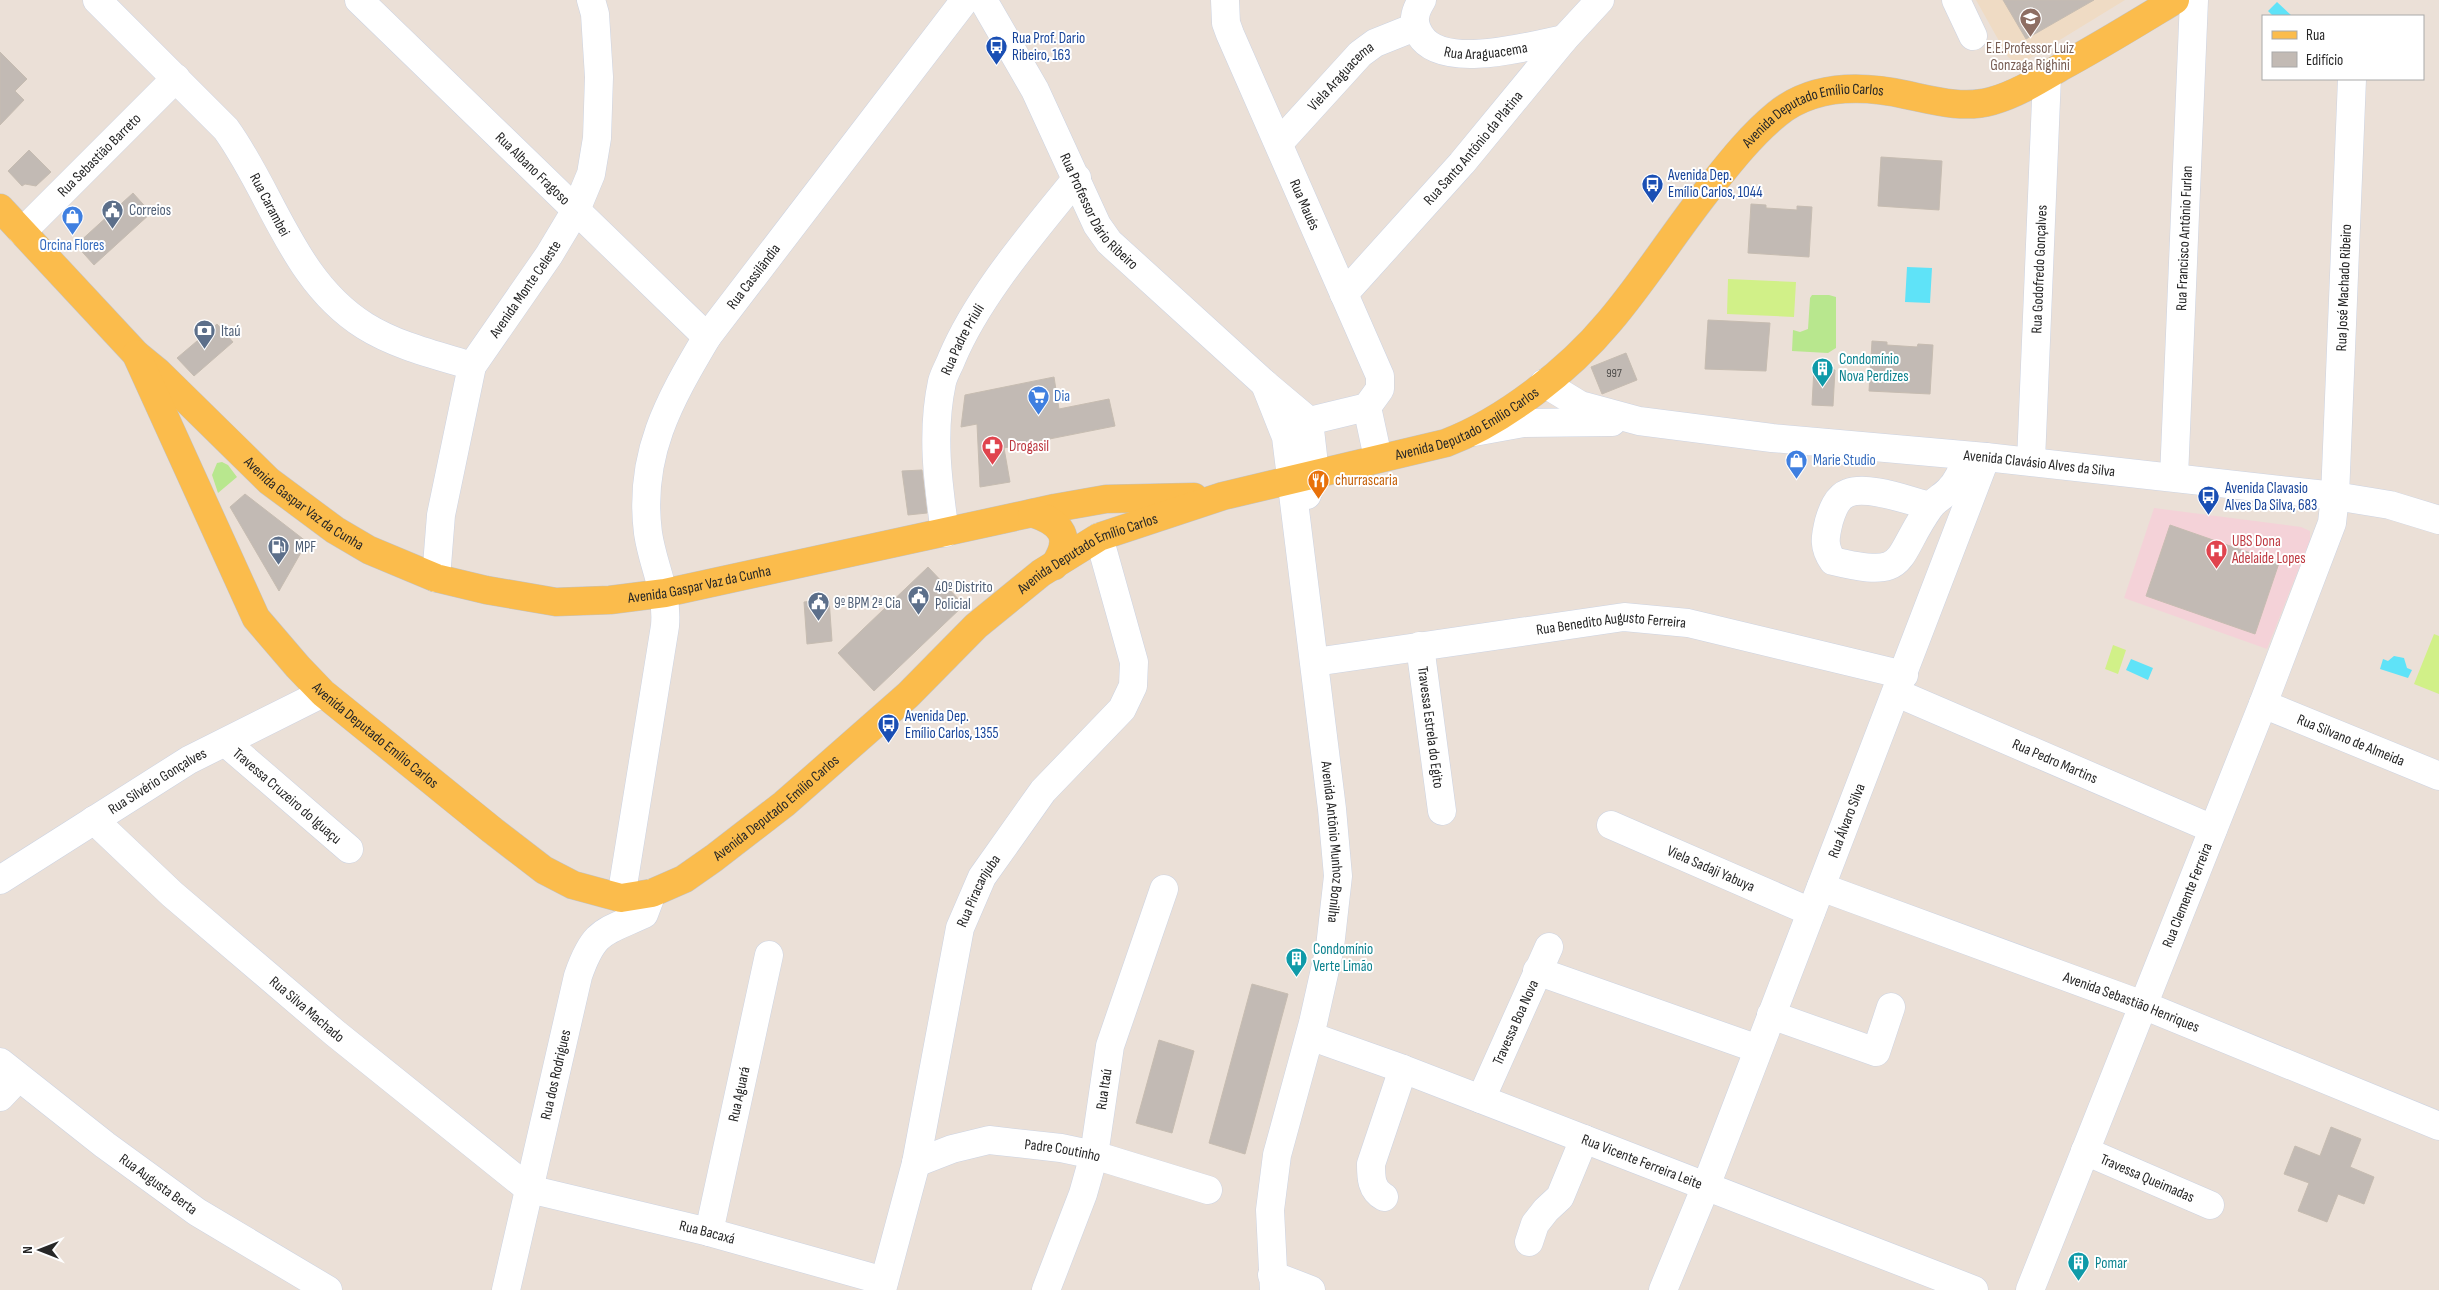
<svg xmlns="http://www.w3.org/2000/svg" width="2439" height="1290" font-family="'Sofia Sans Condensed',sans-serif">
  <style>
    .education { fill: #efdbc4 }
    .medical { fill: #f4d2d8 }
    .green { fill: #b8e78e }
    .pitch { fill: #d1f088 }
    .water { fill: #5fe3f8 }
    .building { fill: #c2bab4; stroke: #c6bcb1 }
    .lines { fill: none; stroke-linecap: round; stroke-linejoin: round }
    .minor-casing { stroke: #ccd3e2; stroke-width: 29 }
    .major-casing { stroke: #c3c3c3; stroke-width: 29 }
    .minor { stroke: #fff; stroke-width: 28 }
    .major { stroke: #fbbc4c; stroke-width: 28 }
    .labels { text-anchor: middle; stroke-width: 4; stroke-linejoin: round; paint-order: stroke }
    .number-label { font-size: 12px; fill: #4e4c4a }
    .transit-label { font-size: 15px; fill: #164399; stroke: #fff; text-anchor: start }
    .street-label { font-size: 15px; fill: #272727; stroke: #fff }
    .education-label { font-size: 15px; fill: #785e54; stroke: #fff }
    .service-label { font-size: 15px; fill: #4e5e75; stroke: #fff; text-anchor: start }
    .shop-label { font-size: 15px; fill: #366cbe; stroke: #fff; text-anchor: start }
    .culture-label { font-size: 15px; fill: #0d838f; stroke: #fff; text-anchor: start }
    .health-label { font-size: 15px; fill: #be3a42; stroke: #fff; text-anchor: start }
    .food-label { font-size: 15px; fill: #c56008; stroke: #fff; text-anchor: start }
  </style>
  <rect width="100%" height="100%" fill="#ebe0d7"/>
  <path class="education" d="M 1976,0 L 2125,0 L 2019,65 L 2008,57 Z"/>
  <path class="medical" d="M 2154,508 L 2301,527 L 2310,531 L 2310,540 L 2267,649 L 2124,598 Z"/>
  <path class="green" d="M 1812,295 L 1829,295 L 1836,297 L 1836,348 L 1828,353 L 1792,351 L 1793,330 L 1800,332 L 1808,329 L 1810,298 Z
    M 222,462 L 228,465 L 237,477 L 218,493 L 212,475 L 217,463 Z"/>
  <path class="pitch" d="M 1728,279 L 1796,282 L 1794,317 L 1727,314 Z
    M 2434,634 L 2439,636 L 2439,694 L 2414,684 Z
    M 2113,645 L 2126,650 L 2118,674 L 2105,669 Z"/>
  <path class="water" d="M 2277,2 L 2292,16 L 2273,16 L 2268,11 Z
    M 1907,267 L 1932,268 L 1930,303 L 1905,302 Z
    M 2394,656 L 2404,658 L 2407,668 L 2412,670 L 2408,678 L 2380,669 L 2383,659 L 2388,661 Z
    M 2131,659 L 2153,668 L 2148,680 L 2126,670 Z"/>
  <path class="building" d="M 2003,0 L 2094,0 L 2026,39 Z
    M 0,52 L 27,79 L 15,91 L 24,100 L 0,125 Z
    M 29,150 L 51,172 L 36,186 L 25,184 L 22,186 L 8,171 Z
    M 1881,157 L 1942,161 L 1939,210 L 1878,206 Z
    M 133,193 L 151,213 L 94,265 L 76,245 Z
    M 1751,204 L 1766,205 L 1766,208 L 1797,210 L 1797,206 L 1812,207 L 1809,257 L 1748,253 Z
    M 1708,320 L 1770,323 L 1766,371 L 1705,369 Z
    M 217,324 L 233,342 L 194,376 L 177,358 Z
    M 1872,341 L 1887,342 L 1887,345 L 1917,347 L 1918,344 L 1933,345 L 1930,394 L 1869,391 Z
    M 1626,353 L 1637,380 L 1602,394 L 1591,367 Z
    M 1814,368 L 1835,370 L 1833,406 L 1812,405 Z
    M 1054,377 L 1059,409 L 1109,399 L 1115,426 L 1004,448 L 1010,482 L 980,487 L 977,424 L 961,427 L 965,395 Z
    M 922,470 L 927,513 L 908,515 L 902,471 Z
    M 245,494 L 307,542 L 279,591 L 230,507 Z
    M 2170,525 L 2279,563 L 2255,634 L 2146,596 Z
    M 928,567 L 964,605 L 874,691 L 838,653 Z
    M 829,599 L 832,641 L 807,644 L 804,602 Z
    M 1252,984 L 1288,994 L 1245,1154 L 1209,1143 Z
    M 1159,1040 L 1194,1051 L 1172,1133 L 1136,1123 Z
    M 2331,1127 L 2361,1139 L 2350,1167 L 2374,1177 L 2364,1204 L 2338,1194 L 2327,1222 L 2298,1211 L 2309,1183 L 2284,1174 L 2295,1146 L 2320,1156 Z"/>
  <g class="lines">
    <defs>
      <g id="minor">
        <path id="s1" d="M 97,0 L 226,129 C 273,194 293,281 365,326 C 397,346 436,355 472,366"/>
        <path id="s2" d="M 359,0 L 707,337"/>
        <path id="s3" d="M 983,0 L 1035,90 L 1097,225 L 1109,242 L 1265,384 L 1309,421 L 1315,473 L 1307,495"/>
        <path id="s4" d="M 1225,0 L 1226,23 L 1230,34 L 1380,376 L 1380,389 L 1367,407 L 1309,421"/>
        <path id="s5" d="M 1422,0 C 1414,13 1412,22 1420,35 C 1442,71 1530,46 1564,39"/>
        <path d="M 1956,0 L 1973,36"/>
        <path id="s6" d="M 1279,143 L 1360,54 L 1375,43 L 1415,27"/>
        <path id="s7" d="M 22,232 L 176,78"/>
        <path id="s8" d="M 1344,294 L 1462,163 L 1564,39 L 1600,0"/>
        <path id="s9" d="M 1544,383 L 1580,405 L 1639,421 L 1772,438 L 1986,457 L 2335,496 L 2390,505 L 2439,520"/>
        <path id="s10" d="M 1265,384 L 1286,437 L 1332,809 L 1338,876 L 1330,947 L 1313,1023 L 1277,1155 L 1270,1210 L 1274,1290"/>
        <path d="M 1367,407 L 1378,458"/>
        <path d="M 1474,432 L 1524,423 L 1612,422"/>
        <path id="s11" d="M 2031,461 L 2047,76"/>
        <path id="s12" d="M 2174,477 L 2194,0"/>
        <path d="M 1931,506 C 1909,501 1868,485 1848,493 C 1837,497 1832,511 1829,521 C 1825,537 1823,547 1833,561 C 1911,580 1893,559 1930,507 C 1935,500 1944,496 1950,489 C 1959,480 1963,468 1968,456"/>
        <path id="s13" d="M 945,533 C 938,483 931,433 942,382 C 944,374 949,366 952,358 C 979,294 1034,232 1077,178"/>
        <path id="s14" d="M 436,578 L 441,515 L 472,366 L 549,255 L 576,210 L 591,174 L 597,138 L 599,77 L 595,14 L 591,0"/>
        <path id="s15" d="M 1420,646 L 1442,811"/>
        <path id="s16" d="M 1315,662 L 1624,617 L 1688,623 L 1904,675"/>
        <path id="s17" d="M 1897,693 L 2213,829"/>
        <path id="s18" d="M 2263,704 L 2439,776"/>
        <path id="s19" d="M 226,743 L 349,849"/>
        <path id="s20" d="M 94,820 L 172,894 L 335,1033 L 529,1189 L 709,1232 L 884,1281"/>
        <path id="s21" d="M 1611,825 L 1811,912"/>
        <path id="s22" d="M 0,880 L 189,760 L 323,693"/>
        <path id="s23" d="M 1821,887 L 2143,1005 L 2439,1126"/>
        <path id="s24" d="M 621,898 L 665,626 C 668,591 653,567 648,533 C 638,455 669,401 707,337 L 965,0"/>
        <path d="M 1537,971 L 1758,1049"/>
        <path d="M 1771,1015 L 1876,1052 L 1891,1007"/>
        <path id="s25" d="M 1310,1036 L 1403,1069 L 1974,1290"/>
        <path id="s26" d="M 0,1062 L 105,1145 L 197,1212 L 328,1290"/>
        <path d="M 0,1097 L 18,1078"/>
        <path id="s27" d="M 1481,1099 L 1549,947"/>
        <path id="s28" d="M 2085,1151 L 2210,1205"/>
        <path id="s29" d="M 916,1163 L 952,1149 L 989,1140 L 1061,1148 L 1094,1155 L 1208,1190"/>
        <path d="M 1384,1197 C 1371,1190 1371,1177 1371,1164 L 1403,1069"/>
        <path id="s30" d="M 709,1232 L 769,955"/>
        <path d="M 1529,1242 L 1535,1224 L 1546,1210 L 1560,1197 L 1584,1139"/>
        <path d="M 1272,1275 L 1311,1290"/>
        <path id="s31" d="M 506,1290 L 578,976 C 594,930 603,933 644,914 L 652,893"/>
        <path id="s32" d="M 882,1290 L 916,1163 L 960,928 L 982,877 L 1043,791 L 1122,709 L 1133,686 L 1134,662 L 1099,537"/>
        <path id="s33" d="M 1046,1290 L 1083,1194 L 1094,1155 L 1110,1046 L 1164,889"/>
        <path id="s34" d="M 1663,1290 L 1706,1186 L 1986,457"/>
        <path id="s35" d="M 2030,1290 L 2263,704 L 2332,523 L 2335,496 L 2352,79"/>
      </g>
      <g id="major">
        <path id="s36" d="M 0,208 L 136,354 L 158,372 L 269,481 L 335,530 L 369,550 L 436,578 L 486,590 L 556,602 L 610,600 L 665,593 L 1055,508 L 1106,499 L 1194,497"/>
        <path id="s37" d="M 136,354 L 256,618 L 298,667 L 323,693 L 492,830 L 544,870 L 573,885 L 621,898 L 652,893 L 684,879 L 714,858 L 784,804 L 908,695 L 976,626 L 1041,573 L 1099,537 L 1223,496 L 1446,443 C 1504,421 1569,370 1609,322 C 1643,282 1672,236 1704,195 C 1727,166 1749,137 1777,114 C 1814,84 1862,85 1907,95 C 1935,101 1964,109 1992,101 C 2017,94 2039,80 2061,67 C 2100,46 2137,23 2175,0"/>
        <path d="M 1032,513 C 1062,523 1073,537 1054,566"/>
      </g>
    </defs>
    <use href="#minor" class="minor-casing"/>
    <use href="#major" class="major-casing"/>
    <use href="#minor" class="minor"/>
    <use href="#major" class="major"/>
  </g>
  <defs>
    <symbol id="school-pin" viewBox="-11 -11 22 30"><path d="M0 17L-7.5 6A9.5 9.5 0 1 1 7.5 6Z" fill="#8d6e63" stroke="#fff"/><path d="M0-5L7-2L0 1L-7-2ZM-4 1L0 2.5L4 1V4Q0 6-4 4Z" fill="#fff"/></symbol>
    <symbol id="bus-pin" viewBox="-11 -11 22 30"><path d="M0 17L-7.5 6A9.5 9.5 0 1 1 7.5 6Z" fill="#1a4fb4" stroke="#fff"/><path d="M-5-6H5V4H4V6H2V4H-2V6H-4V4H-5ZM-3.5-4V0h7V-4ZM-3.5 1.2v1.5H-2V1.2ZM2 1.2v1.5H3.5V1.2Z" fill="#fff"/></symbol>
    <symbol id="civic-pin" viewBox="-11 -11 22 30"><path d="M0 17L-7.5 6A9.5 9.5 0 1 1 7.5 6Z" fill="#5c6f8a" stroke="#fff"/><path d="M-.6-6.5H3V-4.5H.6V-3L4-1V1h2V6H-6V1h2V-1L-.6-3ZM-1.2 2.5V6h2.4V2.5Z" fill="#fff"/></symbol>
    <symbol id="shop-pin" viewBox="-11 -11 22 30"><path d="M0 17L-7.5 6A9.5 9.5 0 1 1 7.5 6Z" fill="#3f7fe0" stroke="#fff"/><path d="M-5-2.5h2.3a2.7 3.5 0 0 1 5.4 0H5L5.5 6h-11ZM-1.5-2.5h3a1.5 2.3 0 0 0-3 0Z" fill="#fff"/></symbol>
    <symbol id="bank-pin" viewBox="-11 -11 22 30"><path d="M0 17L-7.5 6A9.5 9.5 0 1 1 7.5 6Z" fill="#5c6f8a" stroke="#fff"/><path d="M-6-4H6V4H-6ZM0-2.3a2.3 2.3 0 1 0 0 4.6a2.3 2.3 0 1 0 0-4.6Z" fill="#fff"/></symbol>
    <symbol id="building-pin" viewBox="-11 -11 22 30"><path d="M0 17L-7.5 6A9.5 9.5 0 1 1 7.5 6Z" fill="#0f9aa8" stroke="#fff"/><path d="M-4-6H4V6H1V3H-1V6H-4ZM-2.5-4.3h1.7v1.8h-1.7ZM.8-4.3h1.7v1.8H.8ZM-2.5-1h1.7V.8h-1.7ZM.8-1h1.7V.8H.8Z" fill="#fff"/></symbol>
    <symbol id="supermarket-pin" viewBox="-11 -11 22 30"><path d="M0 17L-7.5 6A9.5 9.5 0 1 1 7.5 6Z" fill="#3f7fe0" stroke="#fff"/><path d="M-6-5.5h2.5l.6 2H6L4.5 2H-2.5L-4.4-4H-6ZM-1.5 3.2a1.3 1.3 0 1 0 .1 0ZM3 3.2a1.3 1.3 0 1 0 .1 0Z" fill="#fff"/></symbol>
    <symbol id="pharmacy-pin" viewBox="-11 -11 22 30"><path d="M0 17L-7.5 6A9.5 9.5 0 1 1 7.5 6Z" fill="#e0444e" stroke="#fff"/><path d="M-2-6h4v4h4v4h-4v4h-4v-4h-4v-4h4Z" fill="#fff"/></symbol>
    <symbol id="restaurant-pin" viewBox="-11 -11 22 30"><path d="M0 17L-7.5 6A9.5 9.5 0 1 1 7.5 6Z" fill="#e8710a" stroke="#fff"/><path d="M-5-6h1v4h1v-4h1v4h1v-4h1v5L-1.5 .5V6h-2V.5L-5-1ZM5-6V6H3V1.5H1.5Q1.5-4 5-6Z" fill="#fff"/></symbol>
    <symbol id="fuel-pin" viewBox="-11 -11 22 30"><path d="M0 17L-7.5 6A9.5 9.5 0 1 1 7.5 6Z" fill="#5c6f8a" stroke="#fff"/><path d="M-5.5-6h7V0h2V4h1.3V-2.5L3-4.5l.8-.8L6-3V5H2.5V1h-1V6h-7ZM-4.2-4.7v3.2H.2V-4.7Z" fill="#fff"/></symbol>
    <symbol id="hospital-pin" viewBox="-11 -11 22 30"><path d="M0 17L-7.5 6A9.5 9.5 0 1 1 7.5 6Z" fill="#e0444e" stroke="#fff"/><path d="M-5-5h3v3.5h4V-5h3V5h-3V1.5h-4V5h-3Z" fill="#fff"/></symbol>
  </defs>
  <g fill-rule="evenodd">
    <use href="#school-pin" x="2018" y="6" width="25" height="34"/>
    <use href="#bus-pin" x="984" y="34" width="25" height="34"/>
    <use href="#bus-pin" x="1640" y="172" width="25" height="34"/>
    <use href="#civic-pin" x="100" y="198" width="25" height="34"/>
    <use href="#shop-pin" x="60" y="204" width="25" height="34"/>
    <use href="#bank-pin" x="192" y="318" width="25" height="34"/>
    <use href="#building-pin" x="1810" y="356" width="25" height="34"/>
    <use href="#supermarket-pin" x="1026" y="384" width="25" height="34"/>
    <use href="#pharmacy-pin" x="980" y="434" width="25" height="34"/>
    <use href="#shop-pin" x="1784" y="448" width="25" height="34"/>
    <use href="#restaurant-pin" x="1306" y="468" width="25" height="34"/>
    <use href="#bus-pin" x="2196" y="484" width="25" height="34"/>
    <use href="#fuel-pin" x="266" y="534" width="25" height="34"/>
    <use href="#hospital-pin" x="2204" y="538" width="25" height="34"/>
    <use href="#civic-pin" x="906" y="584" width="25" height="34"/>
    <use href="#civic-pin" x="806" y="590" width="25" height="34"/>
    <use href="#bus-pin" x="876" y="712" width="25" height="34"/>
    <use href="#building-pin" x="1284" y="946" width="25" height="34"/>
    <use href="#building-pin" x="2066" y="1250" width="25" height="34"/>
  </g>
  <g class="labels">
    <g class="number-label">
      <text x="1614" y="377">997</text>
    </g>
    <g class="transit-label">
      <text x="1012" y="43">Rua Prof. Dario<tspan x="1012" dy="17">Ribeiro, 163</tspan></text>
      <text x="1668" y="180">Avenida Dep.<tspan x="1668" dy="17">Emílio Carlos, 1044</tspan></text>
      <text x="2225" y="493">Avenida Clavasio<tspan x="2225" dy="17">Alves Da Silva, 683</tspan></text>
      <text x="905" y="721">Avenida Dep.<tspan x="905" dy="17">Emílio Carlos, 1355</tspan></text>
    </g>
    <g class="street-label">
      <text dy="5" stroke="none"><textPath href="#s5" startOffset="109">Rua Araguacema</textPath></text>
      <text dy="5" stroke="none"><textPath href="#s6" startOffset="91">Viela Araguacema</textPath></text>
      <text dy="5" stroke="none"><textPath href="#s37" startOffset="2228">Avenida Deputado Emílio Carlos</textPath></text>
      <text dy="5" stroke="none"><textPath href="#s8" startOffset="195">Rua Santo Antônio da Platina</textPath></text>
      <text dy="5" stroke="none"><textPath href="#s7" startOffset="109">Rua Sebastião Barreto</textPath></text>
      <text dy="5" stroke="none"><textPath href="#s2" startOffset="242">Rua Albano Fragoso</textPath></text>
      <text dy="5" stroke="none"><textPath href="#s1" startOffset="270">Rua Carambei</textPath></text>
      <text dy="5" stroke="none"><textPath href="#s4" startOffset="221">Rua Maués</textPath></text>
      <text dy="5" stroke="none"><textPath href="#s3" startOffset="242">Rua Professor Dário Ribeiro</textPath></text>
      <text dy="5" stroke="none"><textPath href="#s12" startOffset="239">Rua Francisco Antônio Furlan</textPath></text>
      <text dy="5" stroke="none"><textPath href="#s11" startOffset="192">Rua Godofredo Gonçalves</textPath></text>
      <text dy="5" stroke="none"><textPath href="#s24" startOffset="656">Rua Cassilândia</textPath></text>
      <text dy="5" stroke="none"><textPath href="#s35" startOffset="1060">Rua José Machado Ribeiro</textPath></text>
      <text dy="5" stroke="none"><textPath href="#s14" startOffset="309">Avenida Monte Celeste</textPath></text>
      <text dy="5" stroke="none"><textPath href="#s13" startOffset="199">Rua Padre Priuli</textPath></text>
      <text dy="5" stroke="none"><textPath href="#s37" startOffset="1748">Avenida Deputado Emílio Carlos</textPath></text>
      <text dy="5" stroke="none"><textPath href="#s9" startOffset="506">Avenida Clavásio Alves da Silva</textPath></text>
      <text dy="5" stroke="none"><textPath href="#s36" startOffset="425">Avenida Gaspar Vaz da Cunha</textPath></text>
      <text dy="5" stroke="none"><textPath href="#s37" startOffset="1344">Avenida Deputado Emílio Carlos</textPath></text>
      <text dy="5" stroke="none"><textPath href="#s36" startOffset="845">Avenida Gaspar Vaz da Cunha</textPath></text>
      <text dy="5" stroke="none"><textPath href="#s16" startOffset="299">Rua Benedito Augusto Ferreira</textPath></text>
      <text dy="5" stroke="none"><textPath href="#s15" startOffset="82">Travessa Estrela do Egito</textPath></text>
      <text dy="5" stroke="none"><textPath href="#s37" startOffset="458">Avenida Deputado Emílio Carlos</textPath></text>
      <text dy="5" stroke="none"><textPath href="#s18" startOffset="95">Rua Silvano de Almeida</textPath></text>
      <text dy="5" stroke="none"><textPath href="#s17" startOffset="172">Rua Pedro Martins</textPath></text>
      <text dy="5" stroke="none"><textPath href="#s22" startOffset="186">Rua Silvério Gonçalves</textPath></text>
      <text dy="5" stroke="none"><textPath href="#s19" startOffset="81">Travessa Cruzeiro do Iguaçu</textPath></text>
      <text dy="5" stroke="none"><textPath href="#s37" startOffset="939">Avenida Deputado Emílio Carlos</textPath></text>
      <text dy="5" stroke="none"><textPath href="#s34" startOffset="504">Rua Álvaro Silva</textPath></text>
      <text dy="5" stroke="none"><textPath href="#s10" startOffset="465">Avenida Antônio Munhoz Bonilha</textPath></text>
      <text dy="5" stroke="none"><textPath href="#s21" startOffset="109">Viela Sadaji Yabuya</textPath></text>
      <text dy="5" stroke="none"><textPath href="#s32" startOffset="412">Rua Piracanjuba</textPath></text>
      <text dy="5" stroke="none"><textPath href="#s35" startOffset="425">Rua Clemente Ferreira</textPath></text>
      <text dy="5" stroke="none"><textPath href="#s23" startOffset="331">Avenida Sebastião Henriques</textPath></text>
      <text dy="5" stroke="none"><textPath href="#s20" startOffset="285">Rua Silva Machado</textPath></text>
      <text dy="5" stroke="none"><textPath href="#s27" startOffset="84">Travessa Boa Nova</textPath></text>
      <text dy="5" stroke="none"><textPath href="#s31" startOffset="221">Rua dos Rodrigues</textPath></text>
      <text dy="5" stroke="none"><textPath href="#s33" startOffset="210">Rua Itaú</textPath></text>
      <text dy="5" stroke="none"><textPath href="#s30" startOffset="141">Rua Aguará</textPath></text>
      <text dy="5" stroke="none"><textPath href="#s29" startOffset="151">Padre Coutinho</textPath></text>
      <text dy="5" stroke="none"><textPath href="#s25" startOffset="355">Rua Vicente Ferreira Leite</textPath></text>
      <text dy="5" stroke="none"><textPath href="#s28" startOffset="68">Travessa Queimadas</textPath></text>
      <text dy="5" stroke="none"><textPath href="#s26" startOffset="200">Rua Augusta Berta</textPath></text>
      <text dy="5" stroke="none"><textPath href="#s20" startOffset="754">Rua Bacaxá</textPath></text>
    </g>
    <g class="education-label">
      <text x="2030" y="53">E.E.Professor Luiz<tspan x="2030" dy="17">Gonzaga Righini</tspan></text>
    </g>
    <g class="service-label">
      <text x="129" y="215">Correios</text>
      <text x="221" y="336">Itaú</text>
      <text x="295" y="552">MPF</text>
      <text x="935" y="592">40º Distrito<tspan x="935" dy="17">Policial</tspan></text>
      <text x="834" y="608">9º BPM 2ª Cia</text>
    </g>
    <g class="shop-label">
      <text x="72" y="250" text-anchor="middle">Orcina Flores</text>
      <text x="1054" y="401">Dia</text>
      <text x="1813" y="465">Marie Studio</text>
    </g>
    <g class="culture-label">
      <text x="1839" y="364">Condomínio<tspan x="1839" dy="17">Nova Perdizes</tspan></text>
      <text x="1313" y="954">Condomínio<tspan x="1313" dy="17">Verte Limão</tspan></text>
      <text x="2095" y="1268">Pomar</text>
    </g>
    <g class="health-label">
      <text x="1009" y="451">Drogasil</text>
      <text x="2232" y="546">UBS Dona<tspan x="2232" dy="17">Adelaide Lopes</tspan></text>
    </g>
    <g class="food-label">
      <text x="1335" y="485">churrascaria</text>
    </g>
  </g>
  <rect x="2262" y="15" width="162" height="65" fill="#ffffff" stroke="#a9a9a9"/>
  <rect x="2272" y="31" width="25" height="8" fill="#fbbc4c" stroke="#a9a9a9"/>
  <text x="2306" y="40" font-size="15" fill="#272727">Rua</text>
  <rect x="2272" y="52" width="25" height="15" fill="#c2bab4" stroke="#a9a9a9"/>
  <text x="2306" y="65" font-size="15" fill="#272727">Edifício</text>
  <g transform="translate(40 1250) rotate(270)" stroke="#ffffff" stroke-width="4" paint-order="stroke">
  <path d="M0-4L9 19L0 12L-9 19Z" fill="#272727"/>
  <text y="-8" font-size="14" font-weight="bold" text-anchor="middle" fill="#272727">N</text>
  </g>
</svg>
